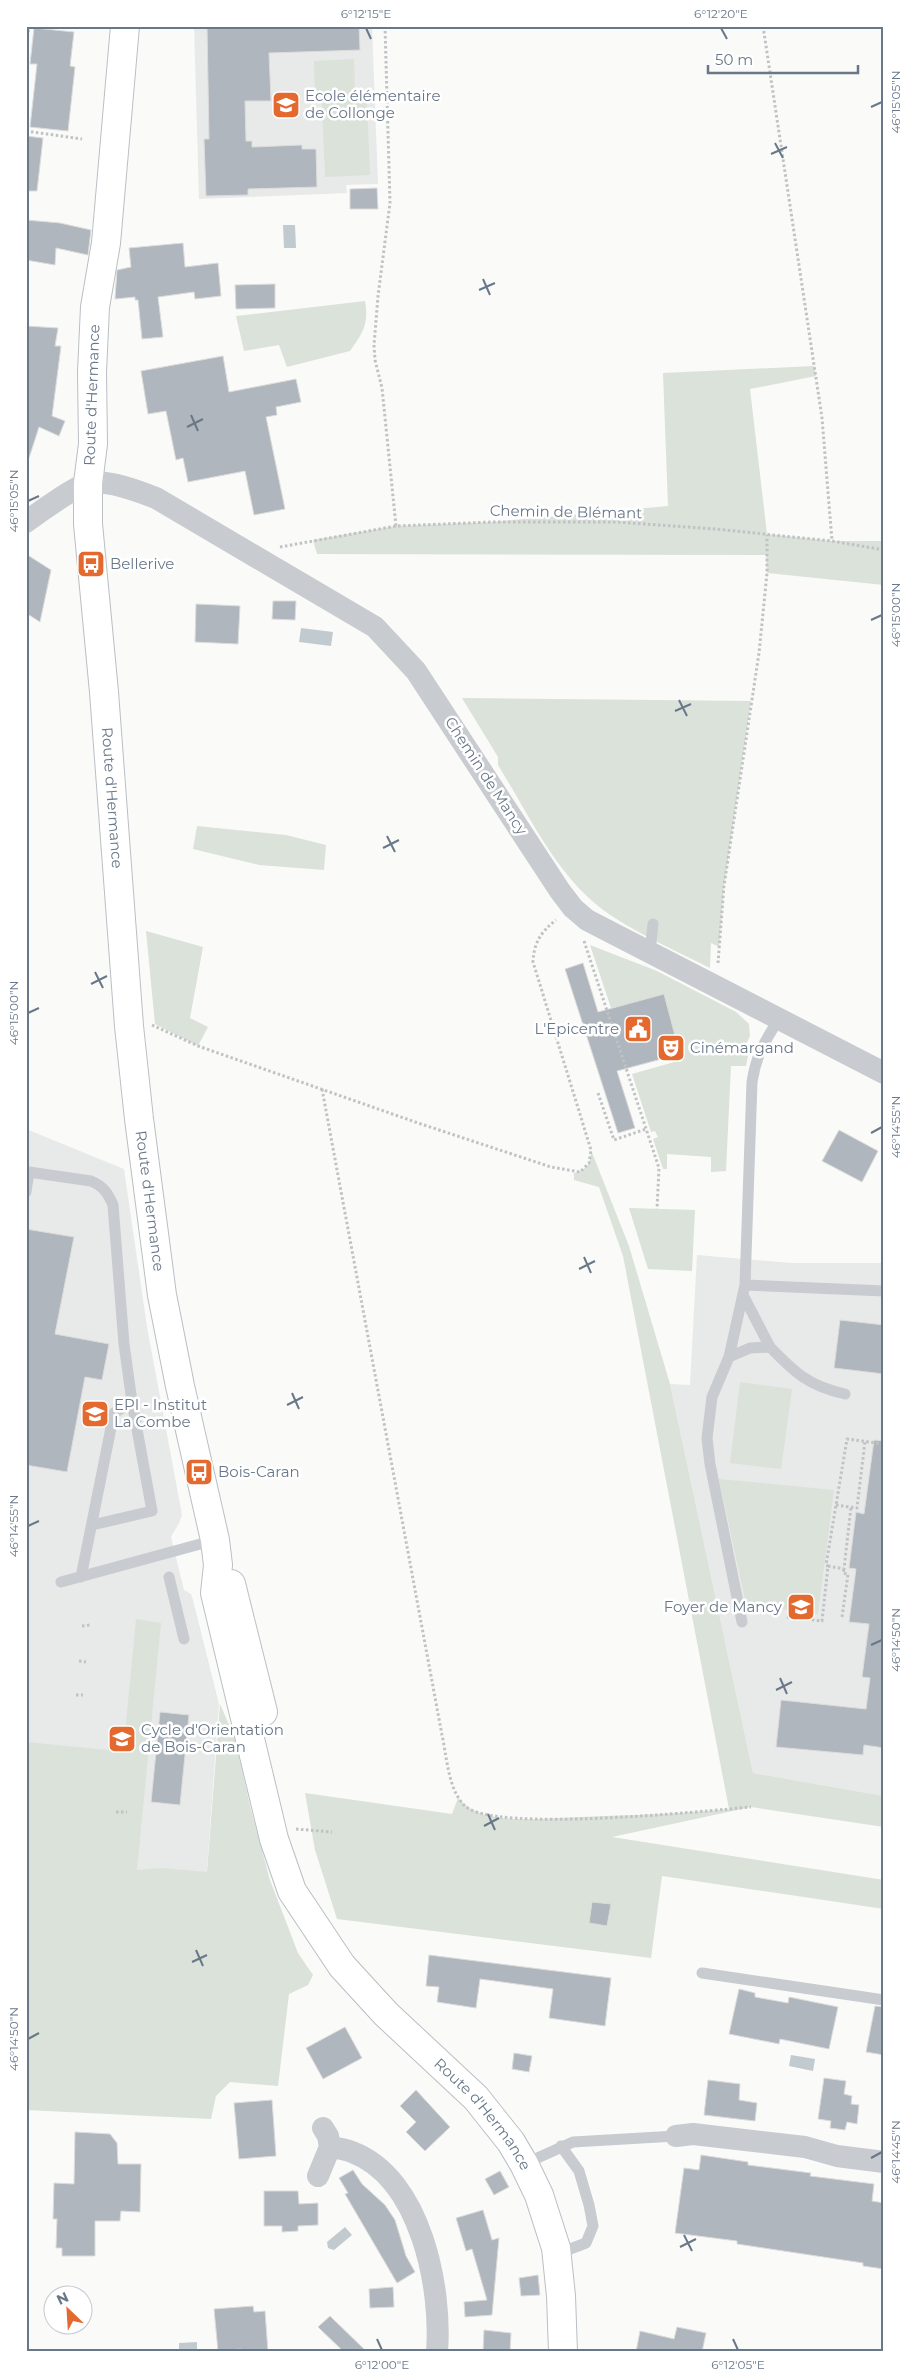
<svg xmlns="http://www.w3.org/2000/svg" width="910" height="2378" font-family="Montserrat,sans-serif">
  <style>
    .built { fill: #e8e9e9 }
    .green { fill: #dbe2d9 }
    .water { fill: #c1cacf }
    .building { fill: #afb6bd; stroke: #dcdcda }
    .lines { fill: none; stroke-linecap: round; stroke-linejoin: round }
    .secondary-casing { stroke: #babfc4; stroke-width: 30 }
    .path { stroke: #c0c2c5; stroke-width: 3; stroke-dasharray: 2.5 2.5; stroke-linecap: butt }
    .lane { stroke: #c8cbcf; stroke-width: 11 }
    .street { stroke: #c8cbcf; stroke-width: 22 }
    .secondary { stroke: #fff; stroke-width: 28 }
    .ticks { fill: none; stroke: #697889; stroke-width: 2 }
    .labels { text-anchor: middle; stroke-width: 5; stroke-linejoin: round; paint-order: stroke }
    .poi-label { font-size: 15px; fill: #697889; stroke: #fff; text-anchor: start }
    .street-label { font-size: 15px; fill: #697889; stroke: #fff }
    .neatline { fill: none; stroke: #697889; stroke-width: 2 }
    .ticks-label { font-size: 12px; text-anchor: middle; fill: #697889 }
  </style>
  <rect width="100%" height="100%" fill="#fafaf8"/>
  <path class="built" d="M 194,26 L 372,26 L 378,184 L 346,185 L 347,193 L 199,199 Z
    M 26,1129 L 124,1169 L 147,1327 L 182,1515 L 179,1523 L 171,1537 L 184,1590 L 191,1594 L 193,1600 L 219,1704 L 200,1965 L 26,1950 Z
    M 697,1255 L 792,1263 L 884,1263 L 884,1796 L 753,1773 L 670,1384 L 690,1385 Z"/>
  <path class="green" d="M 354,59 L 355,99 L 315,101 L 314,61 Z
    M 367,100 L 370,175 L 325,177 L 322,102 Z
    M 365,301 C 369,325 363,332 350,351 L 287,367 L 279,345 L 244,351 L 236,316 Z
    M 814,366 L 816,376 L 750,389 L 767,534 L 832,541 L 884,541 L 884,585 L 767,573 L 766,555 L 317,554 L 313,540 L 396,526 L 492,522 L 668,506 L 663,373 Z
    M 462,698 L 751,701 L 724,886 L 719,947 L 711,943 L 710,968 C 673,949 621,927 591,900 C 551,864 526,810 498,765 L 498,757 Z
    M 197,826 L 286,835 L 326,845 L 324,870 L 259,865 L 193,849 Z
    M 146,931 L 203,947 L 190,1018 L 208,1027 L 198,1046 L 155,1024 Z
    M 590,945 L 657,971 L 736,1012 L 749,1024 L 750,1036 L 746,1044 L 750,1046 L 746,1066 L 731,1066 L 726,1171 L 711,1172 L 711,1157 L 667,1154 L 667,1169 L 663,1169 L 653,1139 L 658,1137 L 655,1131 L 651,1132 L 632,1074 L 678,1061 L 678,1057 L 681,1057 L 664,995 L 611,1008 Z
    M 591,1150 L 629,1246 L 670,1384 L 753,1773 L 884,1796 L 884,1827 L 751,1807 L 612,1837 L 884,1880 L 884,1909 L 662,1876 L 651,1958 L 337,1919 L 315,1850 L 305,1793 L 452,1814 L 458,1798 C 466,1806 472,1811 483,1814 C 513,1823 550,1818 581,1817 C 631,1815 680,1814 729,1809 L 623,1256 L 599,1187 L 574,1180 L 574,1173 C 587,1171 591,1162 591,1150 Z
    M 629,1208 L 695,1210 L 692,1271 L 648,1269 Z
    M 740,1382 L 792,1389 L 781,1469 L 730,1463 Z
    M 719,1479 L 834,1490 L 818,1614 L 746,1604 Z
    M 136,1619 L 161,1623 L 137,1870 L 161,1868 L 207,1872 L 220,1704 L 235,1739 L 251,1810 L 270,1880 L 298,1953 L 313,1975 L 308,1985 L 289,1994 L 278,2086 L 230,2082 L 216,2096 L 211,2119 L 26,2110 L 26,1742 L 108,1750 L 109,1740 L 125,1733 Z"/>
  <path class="water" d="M 283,225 L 295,225 L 296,248 L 284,248 Z
    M 301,628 L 333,632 L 331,646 L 299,642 Z
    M 791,2055 L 815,2059 L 813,2071 L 789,2066 Z
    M 345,2227 L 352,2235 L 334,2250 L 328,2248 L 327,2242 Z
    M 197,2342 L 197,2352 L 179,2352 L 179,2343 Z"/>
  <path class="building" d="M 207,26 L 359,26 L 360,50 L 269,53 L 271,101 L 245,101 L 246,141 L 252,141 L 252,147 L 302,145 L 302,149 L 316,149 L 317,187 L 248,189 L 248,195 L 206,196 L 204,139 L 209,139 Z
    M 34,28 L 74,32 L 70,66 L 75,67 L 68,131 L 30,127 L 37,64 L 30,64 Z
    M 26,136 L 43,138 L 37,191 L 26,191 Z
    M 377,188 L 378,209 L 350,209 L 350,189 Z
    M 26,220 L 60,223 L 91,230 L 88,255 L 56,248 L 55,265 L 26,260 Z
    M 183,243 L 185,267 L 218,263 L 221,296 L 195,299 L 194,292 L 158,297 L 163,337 L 142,339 L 138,300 L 135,300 L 135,297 L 115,299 L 117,270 L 131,267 L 129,248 Z
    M 275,284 L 275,308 L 236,309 L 235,285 Z
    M 26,326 L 58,328 L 55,346 L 61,346 L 52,416 L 65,421 L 59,436 L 39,427 L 29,458 L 26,457 Z
    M 223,356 L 229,392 L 296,379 L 301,402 L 276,407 L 277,415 L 266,417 L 285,509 L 254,515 L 245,471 L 188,482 L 183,458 L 176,460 L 166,411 L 148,414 L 141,371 Z
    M 26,554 L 51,570 L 40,622 L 26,613 Z
    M 273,601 L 296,601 L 295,620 L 272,619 Z
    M 196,604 L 240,606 L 238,644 L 195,642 Z
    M 583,963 L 598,1012 L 664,994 L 680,1054 L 617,1071 L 635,1128 L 618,1133 L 565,969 Z
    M 839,1130 L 878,1151 L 862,1182 L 822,1161 Z
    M 26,1229 L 74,1237 L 55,1334 L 109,1344 L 102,1380 L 85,1377 L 67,1472 L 26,1465 Z
    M 840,1320 L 884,1325 L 884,1374 L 834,1368 Z
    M 874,1440 L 884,1441 L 884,1748 L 864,1745 L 863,1755 L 776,1747 L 781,1700 L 866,1709 L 870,1678 L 862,1677 L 869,1624 L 849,1622 L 856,1569 L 849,1568 L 856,1512 L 864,1514 Z
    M 160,1712 L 189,1715 L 180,1805 L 151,1802 Z
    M 592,1902 L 611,1904 L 607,1926 L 589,1923 Z
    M 429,1955 L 611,1978 L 605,2026 L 549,2018 L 553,1989 L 480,1979 L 476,2008 L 437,2002 L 439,1987 L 426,1986 Z
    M 739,1989 L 755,1993 L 755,1997 L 788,2003 L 789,1997 L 838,2007 L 829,2049 L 780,2039 L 779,2044 L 729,2034 Z
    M 875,2006 L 884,2007 L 884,2055 L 866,2052 Z
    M 345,2027 L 362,2058 L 323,2079 L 306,2048 Z
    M 514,2053 L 532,2056 L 529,2072 L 512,2069 Z
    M 824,2078 L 846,2081 L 844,2094 L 852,2096 L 851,2104 L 859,2105 L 857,2124 L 847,2122 L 845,2130 L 830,2128 L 831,2121 L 818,2119 Z
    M 708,2080 L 740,2084 L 739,2100 L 757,2103 L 755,2121 L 704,2115 Z
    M 416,2090 L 450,2127 L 425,2151 L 406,2132 L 416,2122 L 400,2106 Z
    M 272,2100 L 276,2156 L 239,2159 L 234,2103 Z
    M 75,2132 L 110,2134 L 117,2143 L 118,2164 L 141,2164 L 140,2212 L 121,2211 L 120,2221 L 95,2221 L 95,2256 L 62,2256 L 62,2248 L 56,2248 L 57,2219 L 53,2219 L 54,2183 L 74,2184 Z
    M 701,2155 L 748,2162 L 748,2165 L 811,2173 L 810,2176 L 874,2184 L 872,2201 L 884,2203 L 884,2269 L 863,2266 L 863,2263 L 737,2244 L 737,2241 L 675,2233 L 684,2168 L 699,2170 Z
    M 353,2170 L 362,2184 L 385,2205 L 395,2220 L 406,2256 L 415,2272 L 397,2283 L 345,2194 L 348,2193 L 339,2178 Z
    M 500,2171 L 509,2187 L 494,2195 L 485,2179 Z
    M 264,2191 L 298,2191 L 299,2204 L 318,2203 L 318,2225 L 298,2226 L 298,2231 L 282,2232 L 282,2226 L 264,2226 Z
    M 483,2210 L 492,2240 L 499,2238 L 492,2315 L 465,2317 L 464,2302 L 487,2300 L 472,2249 L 466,2251 L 456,2218 Z
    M 538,2275 L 540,2295 L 521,2296 L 519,2278 Z
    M 393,2287 L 394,2307 L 370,2308 L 369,2289 Z
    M 253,2306 L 254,2312 L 265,2311 L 268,2352 L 241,2352 L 241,2349 L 218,2351 L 214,2309 Z
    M 330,2316 L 367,2352 L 344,2352 L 318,2327 Z
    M 677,2327 L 706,2333 L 702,2352 L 636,2352 L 640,2331 L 674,2339 Z
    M 484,2330 L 511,2333 L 510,2352 L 483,2352 Z"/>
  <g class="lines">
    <defs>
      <g id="secondary">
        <path id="s1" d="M 125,26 L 106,243 L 95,307 L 92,372 L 93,444 L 88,483 L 88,524 L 104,692 L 129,1026 L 139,1119 L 162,1295 L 180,1386 L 215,1540 L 218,1565 L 215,1593 L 274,1839 L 292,1891 L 342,1966 L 386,2014 L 476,2098 L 511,2142 L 524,2164 L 539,2195 L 556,2248 L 561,2296 L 563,2352"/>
        <path d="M 231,1584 L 263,1712"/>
      </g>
    </defs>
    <use href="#secondary" class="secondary-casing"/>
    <path class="path" d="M 385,26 L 390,203 L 378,296 L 374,345 L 375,360 L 382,388 L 396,526
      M 763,26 L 822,418 L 832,541
      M 26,47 L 29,26
      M 26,131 L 82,139
      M 280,547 L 396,526 L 492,522 L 617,522 L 715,529 L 832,541 L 884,550
      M 584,941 L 659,1168 L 657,1209
      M 718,963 L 724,886 L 759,653 L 767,573 L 767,535
      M 152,1025 L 198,1046 L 421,1124 L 551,1167 L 580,1172 L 589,1163 L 591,1150 L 533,962 C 534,942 541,932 556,920
      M 322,1089 L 442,1735 C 447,1757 448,1790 465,1806 C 494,1833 705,1811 751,1807
      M 598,1093 L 614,1140 L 646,1129
      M 836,1505 L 857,1508 L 865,1441
      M 828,1566 L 844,1569 L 851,1507
      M 787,1617 L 822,1621 L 828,1566 L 826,1565 L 847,1439 L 884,1444
      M 842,1617 L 848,1574 L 843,1573 L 844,1569
      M 82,1626 L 90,1625
      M 79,1661 L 86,1662
      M 76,1695 L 83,1695
      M 116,1812 L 127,1812
      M 296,1829 L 332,1832"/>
    <path class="lane" d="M 650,952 L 653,924
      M 26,1192 L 29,1172 L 91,1181 C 103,1186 108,1193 113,1205 L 124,1344 L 132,1402
      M 745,1285 L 884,1291
      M 743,1295 L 770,1347
      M 729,1357 L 750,1348 L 770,1347 C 795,1373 809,1386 845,1394
      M 81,1577 L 114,1413 L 132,1402 L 152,1511 L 92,1525
      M 169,1577 L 184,1639
      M 61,1582 L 215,1540
      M 742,1622 L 710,1464 L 707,1438 L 712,1397 L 729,1357 L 745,1285 L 752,1082 C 756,1056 764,1042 779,1019
      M 702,1973 L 884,2000
      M 524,2164 L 573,2142 L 676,2136
      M 557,2254 L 586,2243 L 593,2226 L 589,2205 L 579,2171 L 561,2146"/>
    <path class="street" d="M 26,522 C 38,513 76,486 88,483 C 107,479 138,491 156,498 L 375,627 L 416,671 L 560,891 L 573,908 L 587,920 L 884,1073
      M 323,2128 L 328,2136 L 330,2147
      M 676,2136 L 693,2134 L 805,2147 L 837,2156 L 884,2162
      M 318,2176 L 330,2147 C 337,2148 345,2149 352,2152 C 421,2178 442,2288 437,2352"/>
    <use href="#secondary" class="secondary"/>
  </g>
  <path class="ticks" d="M 366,28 L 371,39M 721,28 L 727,39M 871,107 L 882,102M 775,143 L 783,158M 771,154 L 787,147M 483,279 L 490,295M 479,290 L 495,283M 191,415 L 198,431M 187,427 L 203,419M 28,501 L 39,496M 871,620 L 882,615M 679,700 L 687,716M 675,711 L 691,704M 387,836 L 395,852M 383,848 L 399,840M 95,972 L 103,988M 91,984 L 107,976M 28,1013 L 39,1008M 871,1133 L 882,1127M 584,1257 L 591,1273M 579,1269 L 595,1261M 292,1393 L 299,1409M 287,1405 L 303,1397M 28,1526 L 39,1521M 871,1645 L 882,1640M 780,1678 L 787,1694M 776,1690 L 792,1682M 488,1814 L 495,1830M 484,1826 L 499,1818M 196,1950 L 203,1966M 192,1962 L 207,1955M 28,2039 L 39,2033M 871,2158 L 882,2152M 684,2235 L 692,2251M 680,2247 L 696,2239M 377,2339 L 382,2350M 733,2339 L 738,2350"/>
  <defs>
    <symbol id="school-square" viewBox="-11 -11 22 22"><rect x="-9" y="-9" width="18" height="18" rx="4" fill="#e3692e" stroke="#fff"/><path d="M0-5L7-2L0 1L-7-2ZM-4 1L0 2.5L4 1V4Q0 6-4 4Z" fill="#fff"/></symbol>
    <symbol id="bus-square" viewBox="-11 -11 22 22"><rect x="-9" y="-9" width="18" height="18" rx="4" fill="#e3692e" stroke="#fff"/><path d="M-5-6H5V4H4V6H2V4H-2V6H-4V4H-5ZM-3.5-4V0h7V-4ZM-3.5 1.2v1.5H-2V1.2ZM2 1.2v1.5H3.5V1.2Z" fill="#fff"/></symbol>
    <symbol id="civic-square" viewBox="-11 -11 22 22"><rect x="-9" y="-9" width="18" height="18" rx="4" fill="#e3692e" stroke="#fff"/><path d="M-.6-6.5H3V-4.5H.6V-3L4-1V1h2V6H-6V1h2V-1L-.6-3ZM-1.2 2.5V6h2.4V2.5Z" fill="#fff"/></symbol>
    <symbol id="theatre-square" viewBox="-11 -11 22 22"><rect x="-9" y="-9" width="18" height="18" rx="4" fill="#e3692e" stroke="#fff"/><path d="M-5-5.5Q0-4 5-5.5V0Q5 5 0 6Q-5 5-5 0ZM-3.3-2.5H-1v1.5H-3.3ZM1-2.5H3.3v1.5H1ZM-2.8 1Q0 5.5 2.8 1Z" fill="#fff"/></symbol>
  </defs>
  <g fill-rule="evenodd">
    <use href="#school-square" x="270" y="89" width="32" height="32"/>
    <use href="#bus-square" x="75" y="548" width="32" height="32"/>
    <use href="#civic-square" x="622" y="1013" width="32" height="32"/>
    <use href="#theatre-square" x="655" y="1032" width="32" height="32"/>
    <use href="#school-square" x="79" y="1398" width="32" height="32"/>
    <use href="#bus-square" x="183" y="1456" width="32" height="32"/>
    <use href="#school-square" x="785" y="1591" width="32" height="32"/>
    <use href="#school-square" x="106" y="1723" width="32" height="32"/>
  </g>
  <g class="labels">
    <g class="poi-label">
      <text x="305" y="101">Ecole élémentaire<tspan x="305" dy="17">de Collonge</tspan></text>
      <text x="110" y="569">Bellerive</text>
      <text x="619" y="1034" text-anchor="end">L'Epicentre</text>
      <text x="690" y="1053">Cinémargand</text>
      <text x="114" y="1410">EPI - Institut<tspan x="114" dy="17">La Combe</tspan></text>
      <text x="218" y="1477">Bois-Caran</text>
      <text x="782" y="1612" text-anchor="end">Foyer de Mancy</text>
      <text x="141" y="1735">Cycle d'Orientation<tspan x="141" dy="17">de Bois-Caran</tspan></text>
    </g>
    <g class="street-label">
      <text transform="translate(92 395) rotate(-88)" y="5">Route d'Hermance</text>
      <text transform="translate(566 512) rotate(1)" y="5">Chemin de Blémant</text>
      <text transform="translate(486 776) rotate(57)" y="5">Chemin de Mancy</text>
      <text dy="5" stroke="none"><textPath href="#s1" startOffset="775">Route d'Hermance</textPath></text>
      <text dy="5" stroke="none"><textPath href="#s1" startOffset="1180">Route d'Hermance</textPath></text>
      <text dy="5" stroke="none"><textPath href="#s1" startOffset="2182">Route d'Hermance</textPath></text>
    </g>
  </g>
  <rect width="910" height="2378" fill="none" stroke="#ffffff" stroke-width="55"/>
  <g transform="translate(68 2310) rotate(335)"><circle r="24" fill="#ffffff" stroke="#c3c9d0"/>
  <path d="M0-4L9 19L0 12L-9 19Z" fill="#e3692e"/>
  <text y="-8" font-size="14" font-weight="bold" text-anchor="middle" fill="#697889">N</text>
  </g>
  <path d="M708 65v8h150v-8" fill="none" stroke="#697889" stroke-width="2.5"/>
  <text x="715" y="65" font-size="15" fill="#697889" stroke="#ffffff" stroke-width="4" paint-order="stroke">50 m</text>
  <rect x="28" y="28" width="854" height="2322" class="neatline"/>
  <g class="ticks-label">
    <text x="366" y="18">6°12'15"E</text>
    <text x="721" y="18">6°12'20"E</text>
    <text transform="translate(896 102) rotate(-90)" y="4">46°15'05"N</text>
    <text transform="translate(14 501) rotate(-90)" y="4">46°15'05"N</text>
    <text transform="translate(896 615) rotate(-90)" y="4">46°15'00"N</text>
    <text transform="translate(14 1013) rotate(-90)" y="4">46°15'00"N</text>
    <text transform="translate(896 1127) rotate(-90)" y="4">46°14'55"N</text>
    <text transform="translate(14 1526) rotate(-90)" y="4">46°14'55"N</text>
    <text transform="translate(896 1640) rotate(-90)" y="4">46°14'50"N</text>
    <text transform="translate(14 2039) rotate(-90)" y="4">46°14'50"N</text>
    <text transform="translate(896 2152) rotate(-90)" y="4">46°14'45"N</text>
    <text x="382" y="2369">6°12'00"E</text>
    <text x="738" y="2369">6°12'05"E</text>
  </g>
</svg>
